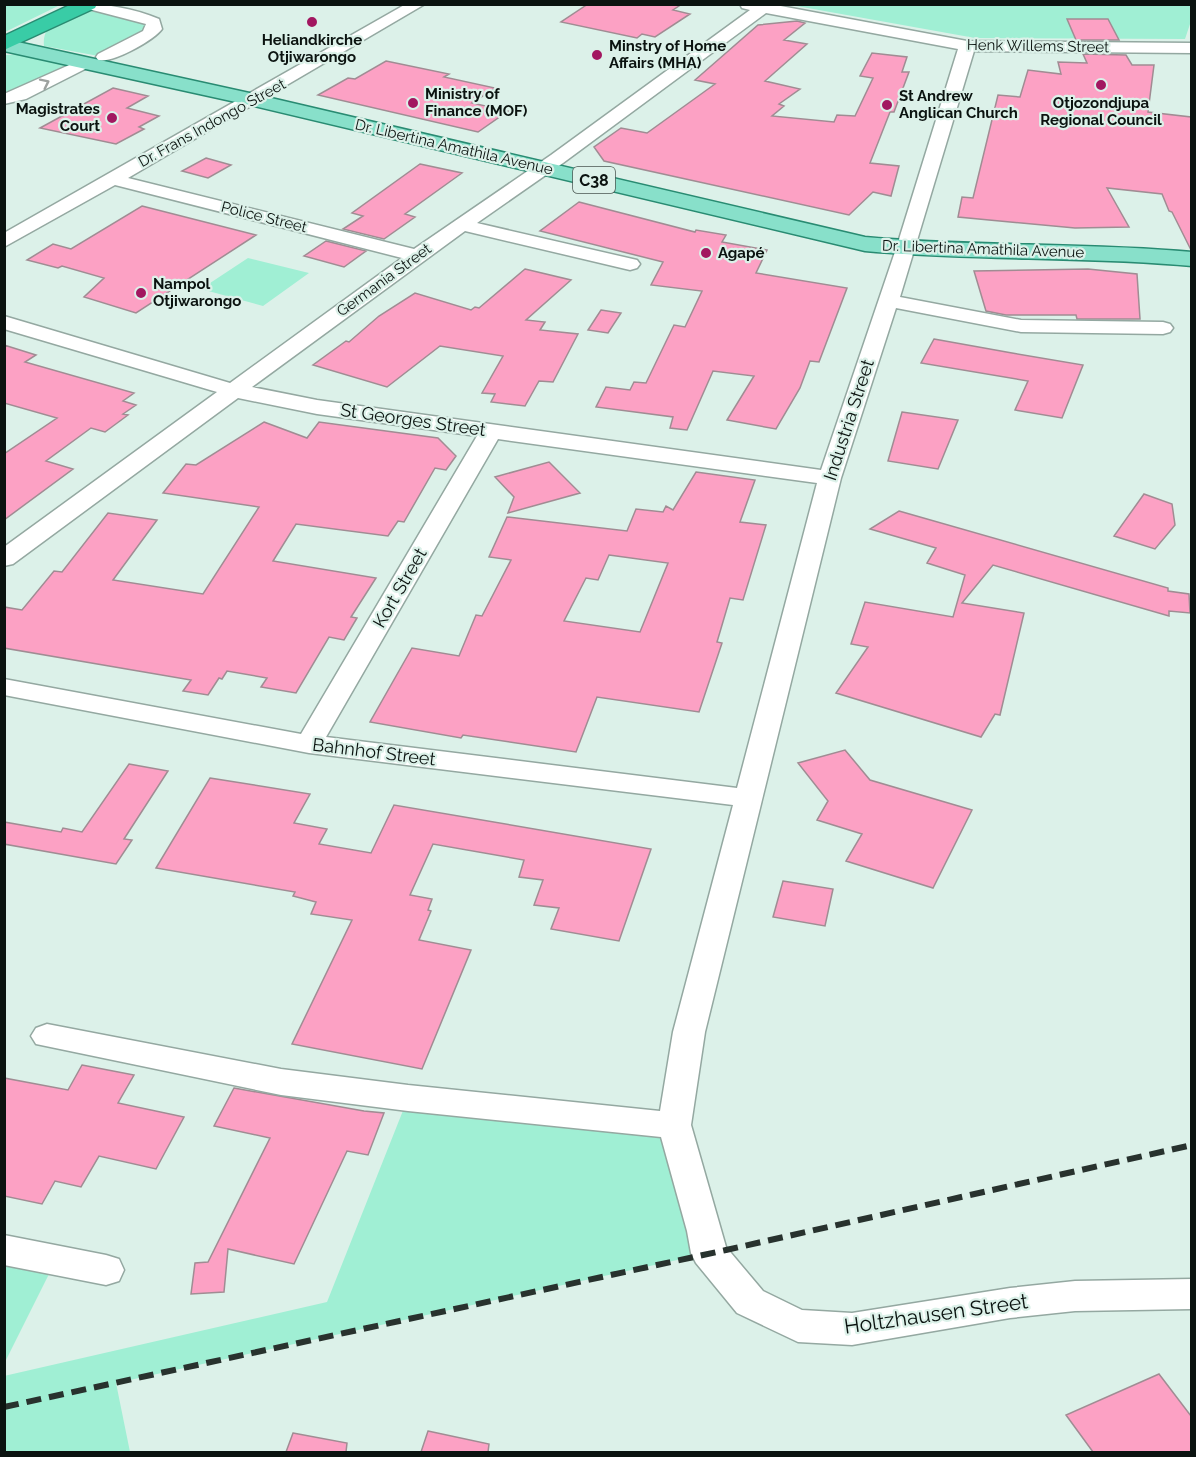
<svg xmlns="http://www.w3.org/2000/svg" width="1196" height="1457" font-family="Raleway,sans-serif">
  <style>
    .green { fill: #a0efd4 }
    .building { fill: #fca1c4; stroke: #a08c93; stroke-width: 1.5; fill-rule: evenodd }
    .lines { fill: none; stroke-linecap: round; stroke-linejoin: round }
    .minor-casing { stroke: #94a8a1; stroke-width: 3 }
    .major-casing { stroke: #298b72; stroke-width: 3 }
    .highway-casing { stroke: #298b72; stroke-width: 3 }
    .minor { fill: #fff; fill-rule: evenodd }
    .major { fill: #88e0ca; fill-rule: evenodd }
    .highway { fill: #39cca6; fill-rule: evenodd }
    .rail { stroke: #28322e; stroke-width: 6; stroke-dasharray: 15 8; stroke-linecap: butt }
    .oneway { stroke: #9da19f }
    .poi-dot { fill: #a21760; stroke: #dcf1e9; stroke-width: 2 }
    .labels { text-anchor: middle; stroke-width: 4.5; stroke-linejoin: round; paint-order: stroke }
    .far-poi-label { font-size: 15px; font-weight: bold; fill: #0b1310; stroke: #dcf1e9; text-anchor: start }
    .far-street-label { font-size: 15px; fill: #0b1310; stroke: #dcf1e9 }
    .shield { fill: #dcf1e9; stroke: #4a5651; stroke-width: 1.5 }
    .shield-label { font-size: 16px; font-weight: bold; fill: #0b1310 }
    .street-label { font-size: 18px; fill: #0b1310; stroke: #dcf1e9 }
    .near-street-label { font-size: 21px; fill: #0b1310; stroke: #dcf1e9 }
  </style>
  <rect width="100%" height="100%" fill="#dcf1e9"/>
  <path class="green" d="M 5,4 L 60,4 L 60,5 L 5,32 Z
    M 1191,4 L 1192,18 L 1185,39 L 975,38 L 791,5 Z
    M 87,5 L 142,17 L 154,29 L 104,57 L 44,46 C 41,21 69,15 87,5 Z
    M 40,53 L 85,63 L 5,99 L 5,55 Z
    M 248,258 L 309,273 L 263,306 L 201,289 Z
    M 408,1098 L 674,1125 L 709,1253 L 116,1383 L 130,1452 L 5,1452 L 4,1376 L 327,1302 Z
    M 5,1250 L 56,1260 L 5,1362 Z"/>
  <path class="building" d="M 588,4 L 682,4 L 673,10 L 690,14 L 655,37 L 642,34 L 637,38 L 561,22 Z
    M 1067,19 L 1108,19 L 1119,40 L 1076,40 Z
    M 797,21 L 805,23 L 784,40 L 807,44 L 765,81 L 800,89 L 779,104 L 784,106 L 772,116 L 834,122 L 837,115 L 855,116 L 873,78 L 860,76 L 872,53 L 907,57 L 902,72 L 909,72 L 894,112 L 890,112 L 870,163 L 899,166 L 891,196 L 873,192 L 849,215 L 604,161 L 594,147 L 621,128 L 647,133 L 715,84 L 695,80 L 758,25 Z
    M 1083,54 L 1126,55 L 1132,65 L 1154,65 L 1148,112 L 1191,117 L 1191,250 L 1172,212 L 1169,211 L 1162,194 L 1107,188 L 1129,227 L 1075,228 L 958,217 L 962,197 L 973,198 L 998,95 L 1020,97 L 1028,70 L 1061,74 L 1058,62 L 1087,63 Z
    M 386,61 L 449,74 L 444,77 L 495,88 L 472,103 L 508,111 L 478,132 L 318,95 L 348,78 L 355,79 Z
    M 113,88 L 148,96 L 127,108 L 159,116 L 139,127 L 144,129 L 116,144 L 40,128 Z
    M 206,158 L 231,165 L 208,178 L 182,171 Z
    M 420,164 L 462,173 L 405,214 L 415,217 L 384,239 L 343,229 L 363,216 L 352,213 Z
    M 579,202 L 695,232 L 696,230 L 726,235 L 722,242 L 767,250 L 756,273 L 847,288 L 819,362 L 810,361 L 800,388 L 776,429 L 727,420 L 754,376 L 713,371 L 687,430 L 670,428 L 673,417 L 596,407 L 606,387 L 630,390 L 634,382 L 646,383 L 674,325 L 685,327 L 702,291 L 651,285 L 663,262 L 540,231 Z
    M 142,206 L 256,235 L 136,313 L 84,297 L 104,278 L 62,266 L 58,268 L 27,260 L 53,244 L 71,249 Z
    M 326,241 L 366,251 L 344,267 L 304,256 Z
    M 525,269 L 571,280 L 526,320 L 545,322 L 540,330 L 578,334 L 553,382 L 539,381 L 525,406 L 491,402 L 495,394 L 482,393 L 503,356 L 440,346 L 387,387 L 313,365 L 346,341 L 349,342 L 379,316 L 415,293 L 471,310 L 475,307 L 479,308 Z
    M 1088,269 L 1137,274 L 1140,319 L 1077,319 L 1076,315 L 1006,315 L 986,311 L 974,271 Z
    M 601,310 L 621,313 L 608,333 L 588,330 Z
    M 934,339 L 1012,353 L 1083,365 L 1062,418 L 1015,410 L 1028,381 L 921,363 Z
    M 4,345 L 36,355 L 25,362 L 134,393 L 123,401 L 136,405 L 123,414 L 128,415 L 105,432 L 91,428 L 46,461 L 73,469 L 4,520 L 4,454 L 57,418 L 4,403 Z
    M 902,412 L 958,420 L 938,469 L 888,461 Z
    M 264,422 L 307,438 L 319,422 L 438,438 L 456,456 L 446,470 L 435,468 L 404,522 L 398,521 L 388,536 L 296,524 L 273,561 L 376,578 L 351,617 L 357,618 L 344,640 L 329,637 L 296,693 L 261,687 L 267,678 L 227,671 L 222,679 L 219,678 L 208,695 L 183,691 L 191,680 L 4,648 L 4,607 L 22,610 L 54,571 L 62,572 L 108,513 L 157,520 L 113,580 L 203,594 L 259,507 L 163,493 L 186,464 L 196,465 Z
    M 549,462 L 580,493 L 508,513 L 514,497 L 495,477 Z
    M 696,472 L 755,480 L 740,522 L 766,525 L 743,600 L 730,598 L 717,642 L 722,643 L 699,712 L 597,697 L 576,752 L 463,735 L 461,738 L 370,722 L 412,648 L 459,656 L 476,615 L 482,616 L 511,560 L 489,557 L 507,517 L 627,531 L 636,509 L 663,512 L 666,506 L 673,510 ZM 609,555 L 668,563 L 640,632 L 564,621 L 586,578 L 598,580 Z
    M 1144,494 L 1172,504 L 1175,525 L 1155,549 L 1114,536 Z
    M 899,511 L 1168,588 L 1168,591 L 1189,594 L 1190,613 L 1169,611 L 1169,616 L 993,565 L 962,603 L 1024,613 L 1000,715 L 995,714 L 981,737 L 836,693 L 868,647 L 851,644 L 865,602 L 953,617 L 965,575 L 927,563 L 936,548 L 870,529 Z
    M 845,750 L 870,780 L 972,810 L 933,888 L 846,861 L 862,834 L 817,820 L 828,801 L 798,763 Z
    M 129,764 L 168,771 L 124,839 L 132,840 L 116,864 L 4,844 L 4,822 L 61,832 L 63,828 L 82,832 Z
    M 210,778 L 310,794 L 294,823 L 327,829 L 319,844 L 371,853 L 394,805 L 651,849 L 619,941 L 551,929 L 559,908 L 534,905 L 543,880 L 519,877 L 524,860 L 433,844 L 410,895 L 432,899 L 428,910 L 431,911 L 419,940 L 471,950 L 422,1069 L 292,1044 L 352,920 L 311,914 L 316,902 L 293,896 L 295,892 L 156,868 Z
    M 783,881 L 833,889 L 825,926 L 773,917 Z
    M 82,1065 L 134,1075 L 118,1103 L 184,1117 L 156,1169 L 99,1156 L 81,1187 L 55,1181 L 42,1204 L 4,1196 L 4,1078 L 68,1090 Z
    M 234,1088 L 364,1111 L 384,1113 L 368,1155 L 347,1151 L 294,1264 L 228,1249 L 224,1292 L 191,1294 L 195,1263 L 208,1262 L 270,1138 L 214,1126 Z
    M 1159,1374 L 1191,1416 L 1191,1452 L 1093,1452 L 1066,1415 Z
    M 428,1431 L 489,1444 L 488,1452 L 421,1452 Z
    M 293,1433 L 347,1443 L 346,1452 L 286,1452 Z"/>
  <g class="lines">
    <defs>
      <path id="minor" d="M 79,4 C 107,4 133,8 159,19 L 162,29 C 154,40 112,64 98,60 L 96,57 L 98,54 L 143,31 L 146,24 L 81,7 Z
        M 406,4 L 425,4 L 128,178 L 414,249 L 551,155 L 750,10 L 742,8 L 740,4 L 770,4 L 967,41 L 1192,43 L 1192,53 L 974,51 L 900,297 L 1021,320 L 1163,322 L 1170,324 L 1173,328 L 1170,332 L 1163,334 L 1021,332 L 896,308 L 841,478 L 705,1032 L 691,1125 L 726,1247 L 763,1291 L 802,1310 L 852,1313 L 1010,1288 L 1075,1281 L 1192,1279 L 1192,1309 L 1075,1311 L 1010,1318 L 852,1345 L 798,1342 L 737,1313 L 696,1263 L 691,1253 L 687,1231 L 661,1137 L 408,1111 L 281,1095 L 36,1044 L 31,1036 L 36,1028 L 47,1024 L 281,1069 L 408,1085 L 660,1111 L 673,1032 L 733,805 L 309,753 L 4,695 L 4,679 L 301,734 L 477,436 L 317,414 L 238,398 L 13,564 L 4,566 L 4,547 L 217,392 L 4,329 L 4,316 L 230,383 L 402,258 L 115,185 L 4,247 L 4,233 ZM 766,13 L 958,49 L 896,249 L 821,470 L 317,400 L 252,387 L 465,231 L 630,270 L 637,268 L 640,264 L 637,260 L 477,223 L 563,163 ZM 498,439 L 817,483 L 737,788 L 326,737 Z
        M 85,58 L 91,60 L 93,63 L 91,66 L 26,99 L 4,104 L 4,94 Z
        M 4,1235 L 106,1255 L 119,1259 L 124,1270 L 119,1281 L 106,1285 L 4,1265 Z"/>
      <path id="major" d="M 4,39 L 254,94 L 865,237 C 974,247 1083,242 1192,252 L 1192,266 C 1083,256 974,261 865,251 L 254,106 L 4,51 Z"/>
      <path id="highway" d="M 72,4 L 97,4 L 95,8 L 4,50 L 4,36 Z"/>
    </defs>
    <use href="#minor" class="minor-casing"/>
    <use href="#major" class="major-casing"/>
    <use href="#highway" class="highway-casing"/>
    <use href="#minor" class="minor"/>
    <use href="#major" class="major"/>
    <use href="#highway" class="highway"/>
    <path class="rail" d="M 4,1407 L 726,1250 L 1192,1145"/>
  </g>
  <defs><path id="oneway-chevron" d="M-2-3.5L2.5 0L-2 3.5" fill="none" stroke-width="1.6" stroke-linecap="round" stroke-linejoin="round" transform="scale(1.5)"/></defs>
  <use class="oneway" href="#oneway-chevron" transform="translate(45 83) rotate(-26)"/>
  <g class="poi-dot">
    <circle cx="312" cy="22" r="6"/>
    <circle cx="597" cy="55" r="6"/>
    <circle cx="1101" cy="85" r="6"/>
    <circle cx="413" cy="103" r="6"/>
    <circle cx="887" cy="105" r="6"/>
    <circle cx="112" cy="118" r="6"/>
    <circle cx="706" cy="253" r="6"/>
    <circle cx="141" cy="293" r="6"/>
  </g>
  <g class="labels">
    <g class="far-poi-label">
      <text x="312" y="45" text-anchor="middle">Heliandkirche<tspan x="312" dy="17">Otjiwarongo</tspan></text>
      <text x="609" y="51">Minstry of Home<tspan x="609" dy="17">Affairs (MHA)</tspan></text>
      <text x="425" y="99">Ministry of<tspan x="425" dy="17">Finance (MOF)</tspan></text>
      <text x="899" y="101">St Andrew<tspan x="899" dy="17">Anglican Church</tspan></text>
      <text x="1101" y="108" text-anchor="middle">Otjozondjupa<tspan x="1101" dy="17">Regional Council</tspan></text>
      <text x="100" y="114" text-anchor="end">Magistrates<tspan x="100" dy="17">Court</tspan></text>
      <text x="718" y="258">Agapé</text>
      <text x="153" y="289">Nampol<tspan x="153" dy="17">Otjiwarongo</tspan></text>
    </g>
    <g class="far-street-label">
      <text transform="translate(1038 46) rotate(1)" y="5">Henk Willems Street</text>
      <text transform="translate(212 123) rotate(-29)" y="5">Dr. Frans Indongo Street</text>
      <text transform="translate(454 147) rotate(13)" y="5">Dr. Libertina Amathila Avenue</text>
      <text transform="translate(264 217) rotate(14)" y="5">Police Street</text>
      <text transform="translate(983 249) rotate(2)" y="5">Dr. Libertina Amathila Avenue</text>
      <text transform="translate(384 280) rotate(-36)" y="5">Germania Street</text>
    </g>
    <rect class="shield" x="573" y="167" width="42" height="26" rx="4.5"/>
    <g class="shield-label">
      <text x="594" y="186">C38</text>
    </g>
    <g class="street-label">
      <text transform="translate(413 420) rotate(8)" y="6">St Georges Street</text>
      <text transform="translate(849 420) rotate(-72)" y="6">Industria Street</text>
      <text transform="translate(400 588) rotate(-60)" y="6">Kort Street</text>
      <text transform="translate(374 752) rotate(7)" y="6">Bahnhof Street</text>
    </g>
    <g class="near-street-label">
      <text transform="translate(936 1314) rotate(-8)" y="7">Holtzhausen Street</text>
    </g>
  </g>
  <rect width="1196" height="1457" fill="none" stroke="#0b1310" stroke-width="12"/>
</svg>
